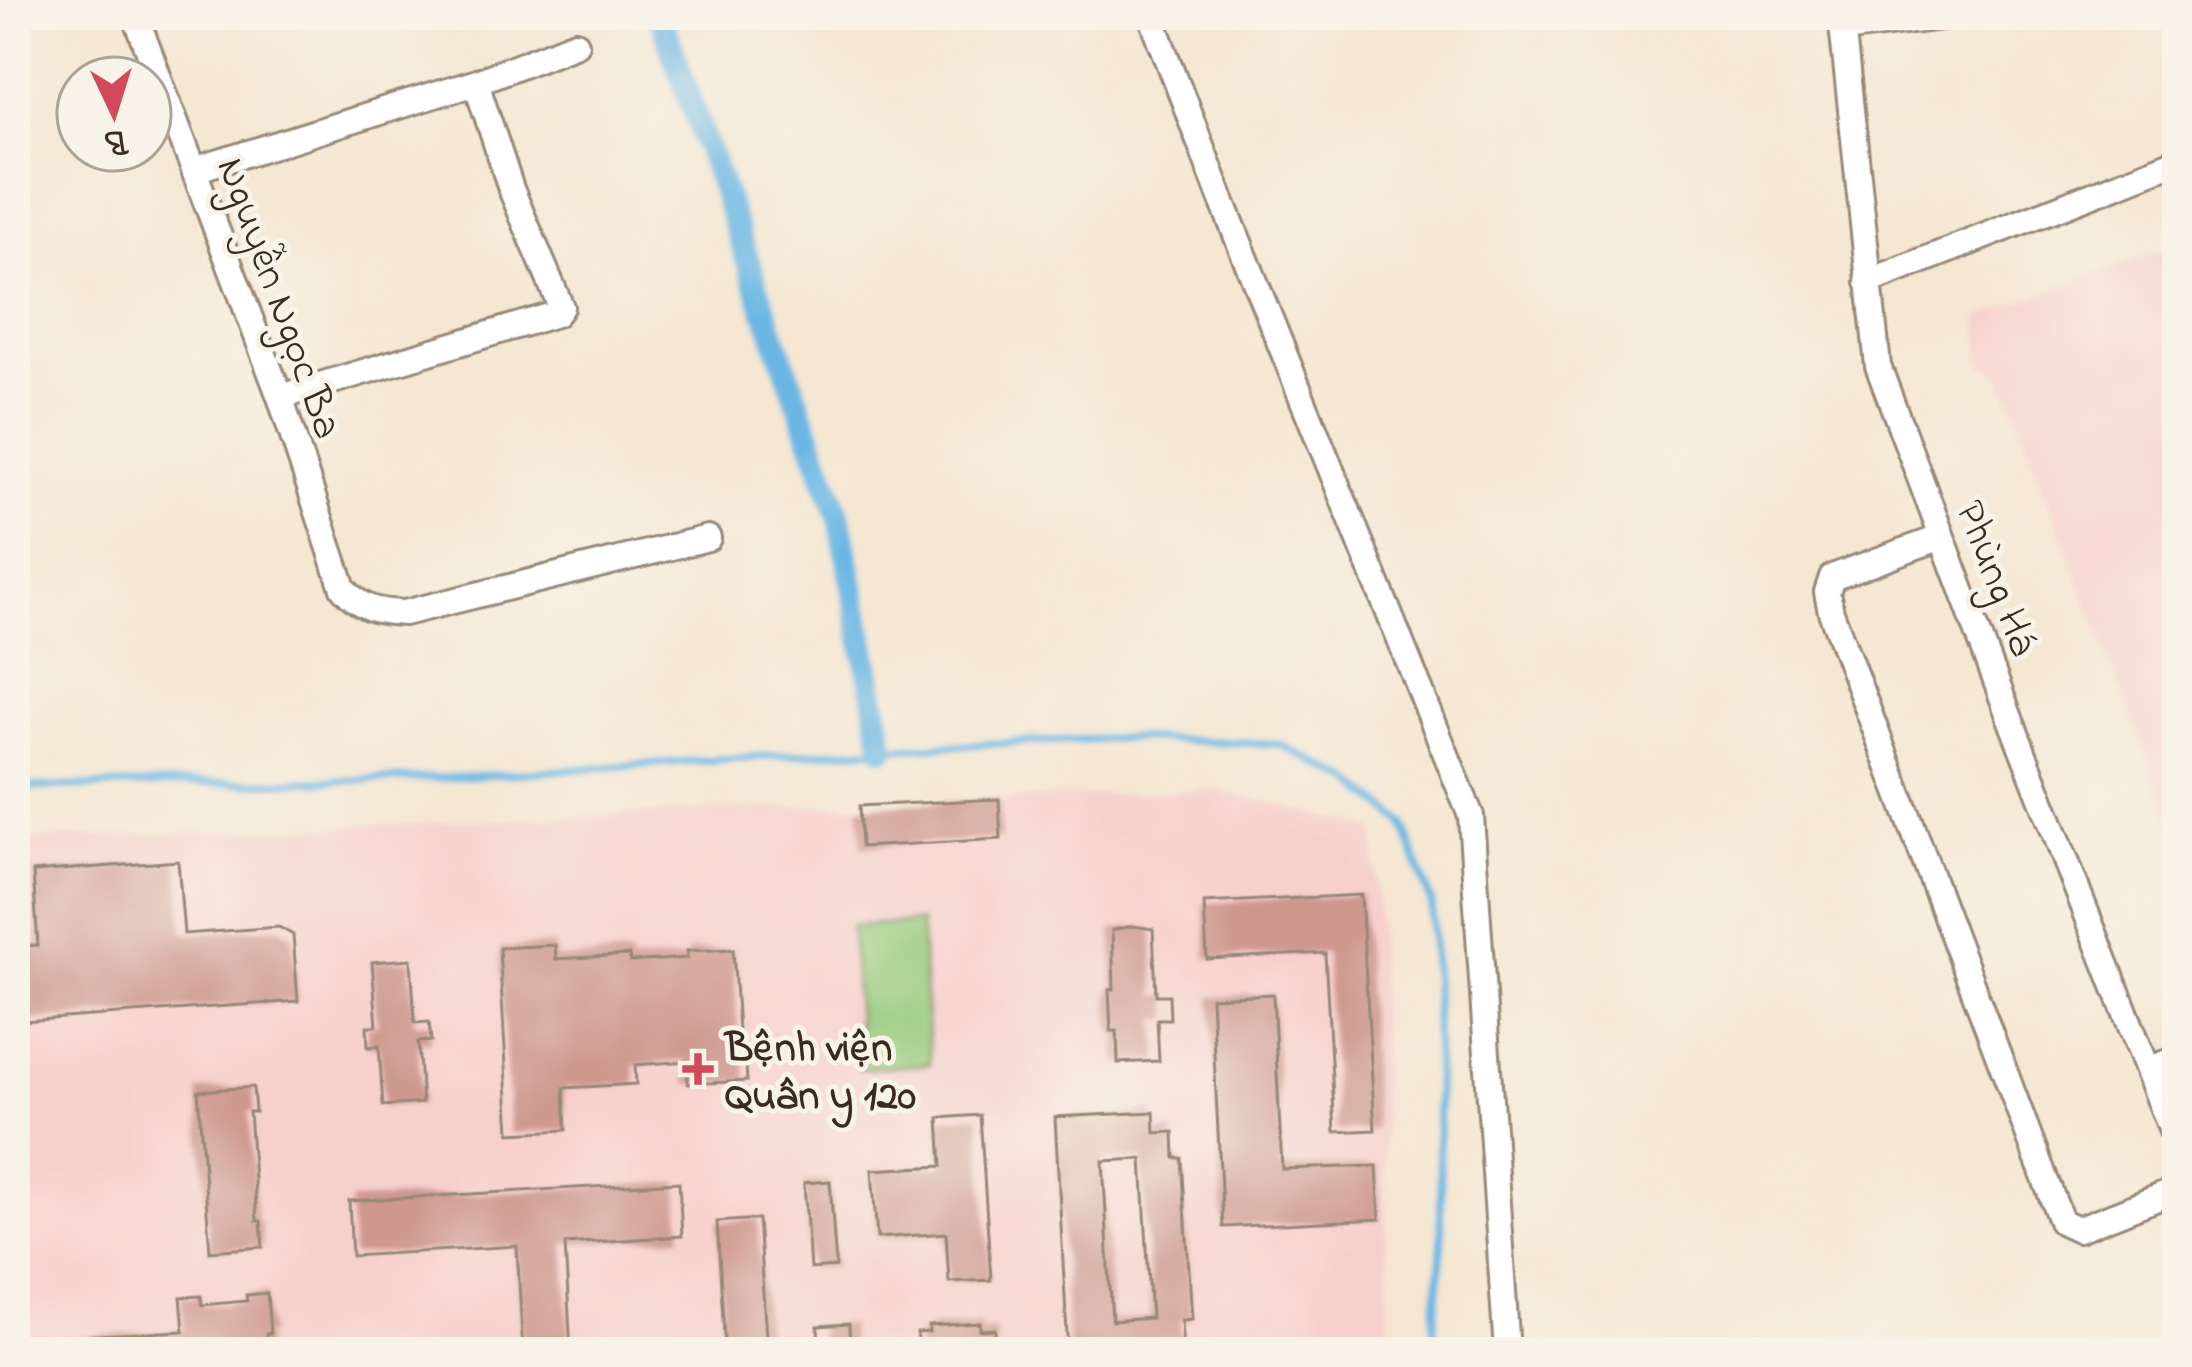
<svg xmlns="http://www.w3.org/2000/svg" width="2192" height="1367" font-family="'Indie Flower',sans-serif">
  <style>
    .built { fill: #f7d0cd }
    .green { fill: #96c97a; stroke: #687a4c; stroke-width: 3 }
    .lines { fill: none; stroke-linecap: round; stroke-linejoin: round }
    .stream { stroke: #6ab7e4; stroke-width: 8 }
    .canal { stroke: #6ab7e4; stroke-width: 24 }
    .building { fill: #ce988e; fill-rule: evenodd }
    .minor-casing { stroke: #988878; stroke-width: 30 }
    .minor { stroke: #fff; stroke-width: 24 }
    .poi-dot { fill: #d1495b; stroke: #f7f3e8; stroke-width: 4.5 }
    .labels { text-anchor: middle; stroke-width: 10; stroke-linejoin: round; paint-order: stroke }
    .street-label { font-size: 42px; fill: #3b2a1e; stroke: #f7f3e8 }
    .poi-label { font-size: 42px; font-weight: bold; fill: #3b2a1e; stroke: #f7f3e8; text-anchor: start }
  </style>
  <rect width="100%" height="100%" fill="#f7f3e8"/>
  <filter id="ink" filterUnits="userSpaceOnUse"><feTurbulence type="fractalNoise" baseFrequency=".00833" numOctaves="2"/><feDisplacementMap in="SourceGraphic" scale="24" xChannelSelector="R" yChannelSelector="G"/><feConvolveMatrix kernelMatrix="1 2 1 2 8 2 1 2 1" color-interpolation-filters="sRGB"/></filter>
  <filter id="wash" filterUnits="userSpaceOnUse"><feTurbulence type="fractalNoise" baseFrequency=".004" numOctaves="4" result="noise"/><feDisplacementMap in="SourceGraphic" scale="48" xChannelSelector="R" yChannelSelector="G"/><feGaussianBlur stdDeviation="2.7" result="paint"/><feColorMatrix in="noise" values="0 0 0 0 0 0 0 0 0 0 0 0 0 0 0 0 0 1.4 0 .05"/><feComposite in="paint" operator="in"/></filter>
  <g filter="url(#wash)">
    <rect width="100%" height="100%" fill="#f5e7d2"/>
    <path class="built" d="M 2177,244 L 2177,838 L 2001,375 L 1981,363 L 1979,317 Z
      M 1218,790 L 1375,829 L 1390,1352 L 20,1352 L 15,1298 L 15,840 Z"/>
    <path class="green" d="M 920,922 L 930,1064 L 860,1069 L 851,926 Z"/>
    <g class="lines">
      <path class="stream" d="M 15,788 L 447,778 L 884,748 L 1125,738 L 1279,744 L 1353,781 L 1403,822 L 1432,905 L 1442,1244 L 1432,1352"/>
      <path class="canal" d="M 660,15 L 840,519 L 884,748"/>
    </g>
    <g id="blocks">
      <path class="building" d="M 999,799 L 1001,839 L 861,847 L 859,806 Z
        M 178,861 L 184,934 L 279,927 L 293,935 L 298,1001 L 24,1021 L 18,946 L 38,945 L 33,872 Z
        M 1361,895 L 1375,1130 L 1335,1132 L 1325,953 L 1207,959 L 1204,903 Z
        M 1133,926 L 1153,929 L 1156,995 L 1169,995 L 1170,1019 L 1157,1019 L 1159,1061 L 1118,1063 L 1117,1031 L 1111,1031 L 1109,990 L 1114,989 L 1112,930 Z
        M 555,945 L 556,959 L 629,955 L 630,962 L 687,958 L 687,951 L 733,949 L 739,1047 L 745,1047 L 747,1081 L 688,1084 L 687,1061 L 635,1065 L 636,1084 L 564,1088 L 566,1130 L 510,1133 L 499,948 Z
        M 411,959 L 415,1023 L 429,1022 L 431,1041 L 418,1042 L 422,1103 L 383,1106 L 379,1046 L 368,1047 L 367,1026 L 377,1026 L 372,962 Z
        M 1273,994 L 1282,1169 L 1377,1166 L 1380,1219 L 1223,1227 L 1211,997 Z
        M 253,1087 L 255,1112 L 249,1112 L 257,1221 L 261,1221 L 263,1247 L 210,1251 L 198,1091 Z
        M 1154,1112 L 1155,1133 L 1174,1132 L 1175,1158 L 1182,1158 L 1192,1319 L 1181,1320 L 1183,1352 L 1068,1352 L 1055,1117 ZM 1142,1159 L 1151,1318 L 1112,1321 L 1103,1161 Z
        M 980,1115 L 991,1280 L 949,1282 L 946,1233 L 877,1238 L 872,1170 L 942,1166 L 939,1118 Z
        M 830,1181 L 836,1267 L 810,1269 L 804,1183 Z
        M 679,1182 L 682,1236 L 565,1244 L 571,1352 L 523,1352 L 517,1246 L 352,1256 L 349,1201 Z
        M 758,1219 L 767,1352 L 725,1352 L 717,1222 Z
        M 267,1293 L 270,1334 L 266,1334 L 267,1352 L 75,1352 L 75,1336 L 184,1331 L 181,1297 L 201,1296 L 202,1305 L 247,1301 L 246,1295 Z
        M 980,1323 L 980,1330 L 995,1329 L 996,1352 L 918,1352 L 917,1333 L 929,1332 L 929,1326 Z
        M 849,1324 L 850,1352 L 819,1352 L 818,1326 Z"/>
    </g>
  </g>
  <g filter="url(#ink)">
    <use href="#blocks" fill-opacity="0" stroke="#988878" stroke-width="3"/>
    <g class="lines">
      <defs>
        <path id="minor" d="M 135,15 L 280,397 L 343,588 C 361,609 377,612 404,613 L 708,538
          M 1151,15 L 1220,195 L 1471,816 L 1507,1352
          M 1841,15 L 1878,366 L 2011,721 L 2177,1144
          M 1844,30 L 1957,15
          M 194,170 L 476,82 L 576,43
          M 1868,282 L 2177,161
          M 280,397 L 556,314 L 561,307 L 511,189 L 476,82
          M 1942,537 L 1832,577 L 1827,592 L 1831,612 L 2061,1221 L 2078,1229 L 2177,1190
          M 2150,1069 L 2177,1059"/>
      </defs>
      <use href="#minor" class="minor-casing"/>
      <use href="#minor" class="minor"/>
    </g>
  </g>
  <path class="poi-dot" d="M692 1051h12v12h12v12h-12v12h-12v-12h-12v-12h12z"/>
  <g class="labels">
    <g class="street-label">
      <text transform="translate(282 297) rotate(70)" y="15">Nguyễn Ngọc Ba</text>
      <text transform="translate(1999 577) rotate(69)" y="15">Phùng Há</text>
    </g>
    <g class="poi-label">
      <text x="725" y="1060">Bệnh viện<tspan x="725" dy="48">Quân y 120</tspan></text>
    </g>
  </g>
  <rect width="2192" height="1367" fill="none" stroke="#f7f3e8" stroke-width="60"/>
  <g transform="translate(114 114) rotate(176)"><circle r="57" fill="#f7f3e8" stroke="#aca397" stroke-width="3"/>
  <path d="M0-9L21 45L0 30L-21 45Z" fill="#d1495b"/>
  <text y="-18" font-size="33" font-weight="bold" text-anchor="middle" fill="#3b2a1e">B</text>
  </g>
</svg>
